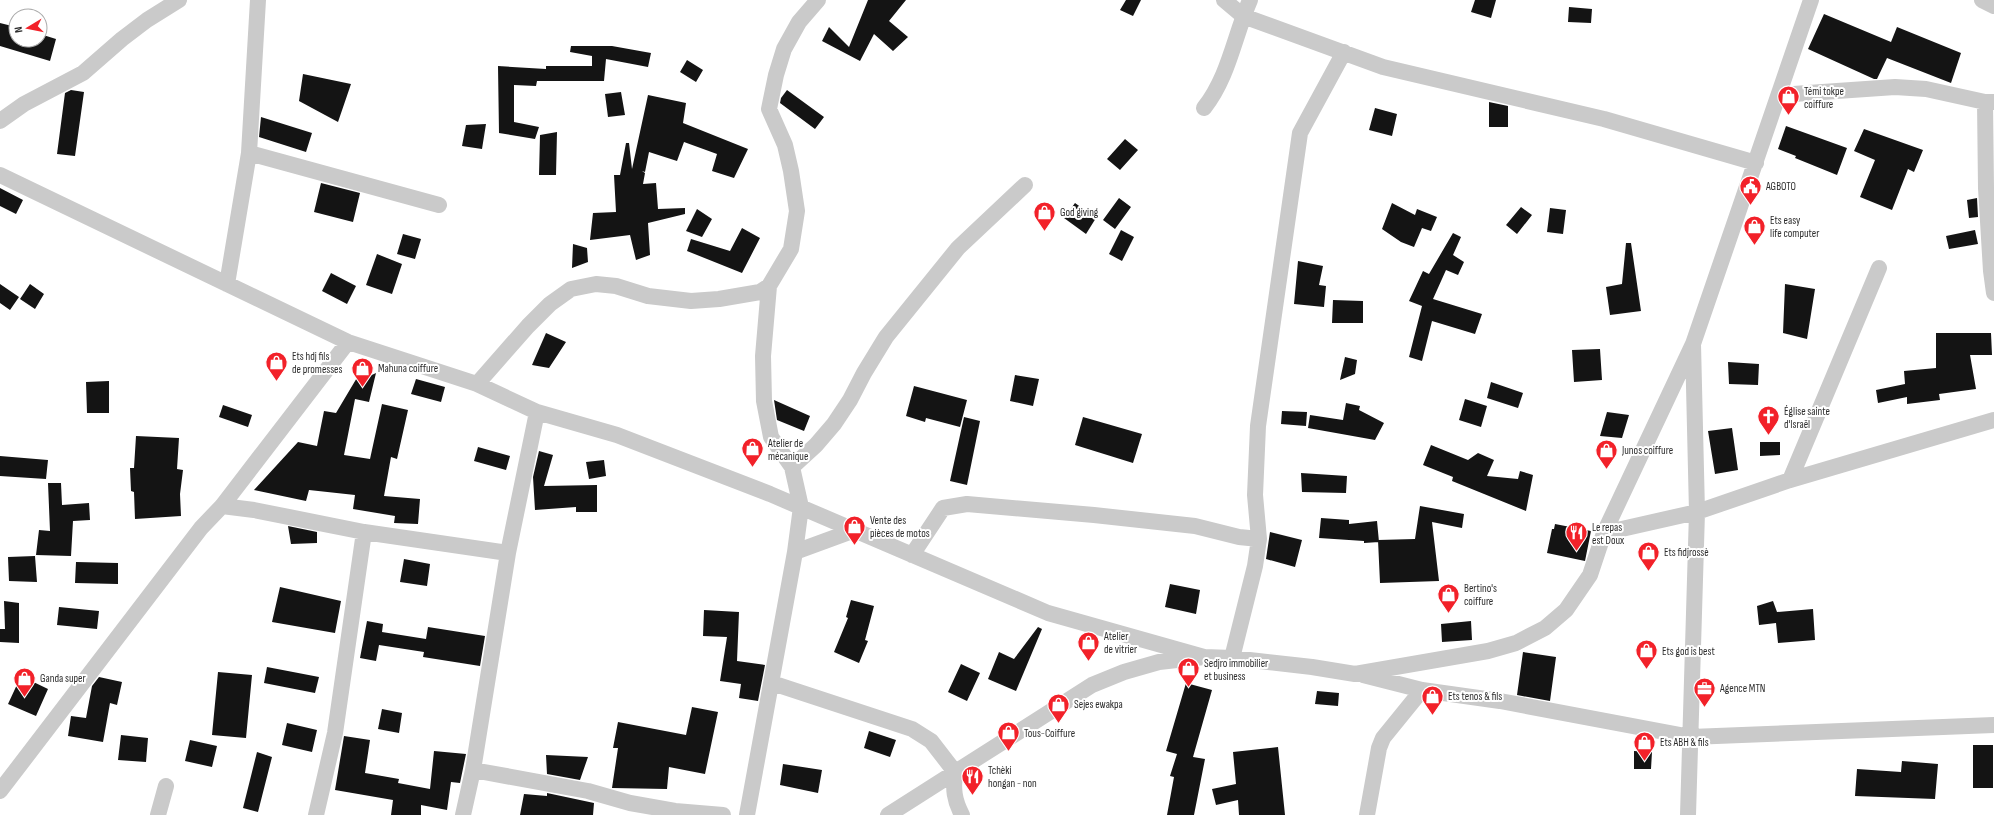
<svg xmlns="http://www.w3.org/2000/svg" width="1994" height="815" font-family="'Sofia Sans Condensed',sans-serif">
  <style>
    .building { fill: #141414 }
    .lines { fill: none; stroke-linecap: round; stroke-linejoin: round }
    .minor { stroke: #cacaca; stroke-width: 16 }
    .labels { text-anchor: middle; stroke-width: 4; stroke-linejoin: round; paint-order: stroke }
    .poi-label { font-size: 11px; fill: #2d2d2d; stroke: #fff; text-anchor: start }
  </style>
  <rect width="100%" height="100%" fill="#fff"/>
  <path class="building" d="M 868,0 L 906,0 L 889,21 L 908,37 L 893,51 L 874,34 L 860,61 L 822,41 L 829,27 L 849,47 Z
    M 1126,0 L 1141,0 L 1133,16 L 1120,10 Z
    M 1475,0 L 1496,0 L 1491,18 L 1471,12 Z
    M 1569,7 L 1592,9 L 1591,23 L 1568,22 Z
    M 1824,14 L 1891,42 L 1897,27 L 1961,53 L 1951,83 L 1887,58 L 1877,79 L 1874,79 L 1808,49 Z
    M 0,23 L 16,27 L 16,40 L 40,40 L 40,34 L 56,39 L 50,61 L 0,46 Z
    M 571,46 L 612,46 L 651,53 L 648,67 L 606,59 L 604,81 L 537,81 L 536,86 L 514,85 L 514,122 L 539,127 L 535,139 L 499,133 L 498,66 L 546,69 L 546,66 L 592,66 L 592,56 L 570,52 Z
    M 687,60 L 703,70 L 696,82 L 680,72 Z
    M 303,74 L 351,84 L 338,122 L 299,101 Z
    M 71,90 L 84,92 L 75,156 L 57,154 L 65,93 Z
    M 787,90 L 824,117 L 815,129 L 780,103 L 781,98 Z
    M 621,92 L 625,115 L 608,117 L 605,94 Z
    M 648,95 L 686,103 L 683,123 L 748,149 L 734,178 L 712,171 L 717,154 L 684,142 L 677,161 L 649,152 L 645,172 L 642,171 L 645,173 L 643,184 L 656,183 L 658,209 L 685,208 L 685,214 L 648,223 L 650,255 L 636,260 L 630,235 L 590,240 L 593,213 L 616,212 L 614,175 L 620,175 L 626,143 L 629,143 L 632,169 Z
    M 1489,102 L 1508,106 L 1508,127 L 1489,127 Z
    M 1375,108 L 1397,114 L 1392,136 L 1369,130 Z
    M 261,117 L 312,133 L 306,152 L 259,137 Z
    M 486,124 L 482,149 L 462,146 L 466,125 Z
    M 1786,126 L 1847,148 L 1837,175 L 1795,158 L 1796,156 L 1778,149 Z
    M 1864,129 L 1923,150 L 1914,172 L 1908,169 L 1892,210 L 1860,197 L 1875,160 L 1854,151 Z
    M 557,132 L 556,175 L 539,175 L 540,135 Z
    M 1125,139 L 1138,150 L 1120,170 L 1107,159 Z
    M 321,183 L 360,193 L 353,222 L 314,212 Z
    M 0,188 L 23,200 L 16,214 L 0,206 Z
    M 1119,198 L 1131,207 L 1115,229 L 1103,220 Z
    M 1977,198 L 1978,217 L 1969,218 L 1967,200 Z
    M 1075,203 L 1096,218 L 1086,234 L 1064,218 Z
    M 1392,203 L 1415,215 L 1417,209 L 1437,217 L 1431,231 L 1422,228 L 1414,247 L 1401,242 L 1382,229 Z
    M 1521,207 L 1532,215 L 1517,234 L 1506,225 Z
    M 1550,208 L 1566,210 L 1563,234 L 1547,232 Z
    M 697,209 L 712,219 L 702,237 L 686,231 Z
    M 742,228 L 760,238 L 742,273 L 687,251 L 691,239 L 730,251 Z
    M 1121,230 L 1134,237 L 1122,261 L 1109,254 Z
    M 1975,230 L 1978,244 L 1949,249 L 1946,236 Z
    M 1453,233 L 1461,237 L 1453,255 L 1464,262 L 1458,275 L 1446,270 L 1433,299 L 1482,314 L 1475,334 L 1432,321 L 1422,361 L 1409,357 L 1422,306 L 1409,301 L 1423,271 L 1429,274 Z
    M 403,234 L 421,239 L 415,259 L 397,254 Z
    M 1626,243 L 1631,243 L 1641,311 L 1610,315 L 1606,287 L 1622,284 Z
    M 573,244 L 587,248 L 588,262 L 572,268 Z
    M 377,254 L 402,264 L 392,294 L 366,285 Z
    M 1298,261 L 1323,266 L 1319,285 L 1326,286 L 1324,307 L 1294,304 Z
    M 331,273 L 356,286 L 347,304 L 322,291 Z
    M 0,284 L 19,297 L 10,310 L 0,303 Z
    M 30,284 L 44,294 L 35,309 L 20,299 Z
    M 1785,284 L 1815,289 L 1807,339 L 1783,333 Z
    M 1333,300 L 1363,301 L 1363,323 L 1332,323 Z
    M 546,333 L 566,342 L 549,368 L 532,365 Z
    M 1936,333 L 1991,333 L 1992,355 L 1970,355 L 1976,389 L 1939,394 L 1940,400 L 1907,404 L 1907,397 L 1878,403 L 1876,390 L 1905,384 L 1904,371 L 1936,368 Z
    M 1600,349 L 1602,380 L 1574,382 L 1572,350 Z
    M 1345,357 L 1357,360 L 1355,374 L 1340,380 Z
    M 1728,362 L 1759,364 L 1758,385 L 1729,384 Z
    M 376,373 L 369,402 L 355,399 L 344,455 L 370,459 L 382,404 L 408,410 L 397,459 L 391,457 L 384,496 L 420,499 L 418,524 L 394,523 L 395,516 L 353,509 L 355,495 L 309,490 L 306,501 L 254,490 L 298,442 L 317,446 L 324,411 L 336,413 L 358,376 L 360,377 L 359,381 Z
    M 1015,375 L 1039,379 L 1033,406 L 1010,401 Z
    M 416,379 L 445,387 L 441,402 L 411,394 Z
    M 109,381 L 109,413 L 87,413 L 86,382 Z
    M 1491,382 L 1523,393 L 1518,408 L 1487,398 Z
    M 914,386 L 967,400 L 960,427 L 926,418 L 925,422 L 906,416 Z
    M 1465,399 L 1487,406 L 1481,427 L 1459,420 Z
    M 774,400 L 810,416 L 804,431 L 777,420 Z
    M 1346,403 L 1360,406 L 1359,410 L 1384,423 L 1375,440 L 1308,428 L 1310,415 L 1343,420 Z
    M 223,405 L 252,415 L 248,427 L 219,417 Z
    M 1282,411 L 1307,412 L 1306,426 L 1281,424 Z
    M 1607,412 L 1629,415 L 1622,438 L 1600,436 Z
    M 964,417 L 980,421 L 967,485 L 950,481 Z
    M 1083,417 L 1142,434 L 1133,463 L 1075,445 Z
    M 1732,428 L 1738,470 L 1715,474 L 1708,431 Z
    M 136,436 L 179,438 L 177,469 L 183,470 L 180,494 L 181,516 L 135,519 L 134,492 L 131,491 L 130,468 L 134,468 Z
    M 1760,442 L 1780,442 L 1780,455 L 1760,456 Z
    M 1431,445 L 1468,460 L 1478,453 L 1494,460 L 1487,476 L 1518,479 L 1520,471 L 1533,475 L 1526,511 L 1452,481 L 1453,477 L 1423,465 Z
    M 478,447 L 510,456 L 506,470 L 474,461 Z
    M 539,451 L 553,455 L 544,486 L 597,485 L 597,512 L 576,512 L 576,507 L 535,510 L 533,477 Z
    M 0,456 L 48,460 L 46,479 L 0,476 Z
    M 604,460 L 606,476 L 589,479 L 586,462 Z
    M 1301,473 L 1347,476 L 1346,493 L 1302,492 Z
    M 48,483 L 61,483 L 62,505 L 89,503 L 90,520 L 73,521 L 71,556 L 36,555 L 39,530 L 50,531 Z
    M 1420,506 L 1464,514 L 1462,528 L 1432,522 L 1439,581 L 1380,583 L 1378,540 L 1415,539 Z
    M 1321,518 L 1349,520 L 1349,524 L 1377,521 L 1379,542 L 1364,543 L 1364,541 L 1319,538 Z
    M 1555,524 L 1591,531 L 1585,561 L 1547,553 L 1552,529 L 1554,529 Z
    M 288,526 L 317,532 L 317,543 L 291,544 Z
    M 1270,532 L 1302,540 L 1295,567 L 1266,559 Z
    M 35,556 L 37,582 L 9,581 L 8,557 Z
    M 404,559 L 430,564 L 427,586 L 400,582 Z
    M 76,562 L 118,563 L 118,584 L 75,583 Z
    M 1170,584 L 1200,590 L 1196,614 L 1165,607 Z
    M 280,587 L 341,601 L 335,633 L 272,622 Z
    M 851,600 L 874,606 L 865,640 L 868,641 L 859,663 L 834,652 L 848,618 L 846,617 Z
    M 4,601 L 19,603 L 19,643 L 0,642 L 0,629 L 5,629 Z
    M 1773,601 L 1777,612 L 1813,609 L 1815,640 L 1778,643 L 1776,623 L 1759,625 L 1757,606 Z
    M 59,607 L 99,611 L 97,629 L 57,625 Z
    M 704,610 L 739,612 L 737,661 L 765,665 L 758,701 L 739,698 L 741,684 L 720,681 L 727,637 L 703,636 Z
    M 367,621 L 383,624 L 382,632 L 426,639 L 428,627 L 485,636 L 480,666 L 423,657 L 424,652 L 379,645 L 376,661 L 360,658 Z
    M 1471,621 L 1472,640 L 1442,642 L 1441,624 Z
    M 1038,627 L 1042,629 L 1016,691 L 988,679 L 999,652 L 1014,659 Z
    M 1523,652 L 1556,657 L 1550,701 L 1517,695 Z
    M 961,664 L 980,673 L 967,701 L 948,692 Z
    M 267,667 L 319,677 L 315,693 L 264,683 Z
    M 218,672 L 252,675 L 246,738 L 212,735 Z
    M 21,676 L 48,689 L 36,716 L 8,704 Z
    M 99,677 L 122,682 L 117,705 L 110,703 L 103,742 L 68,736 L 71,716 L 86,718 L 92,686 Z
    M 1186,683 L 1212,690 L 1193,757 L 1205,759 L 1194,815 L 1167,815 L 1174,777 L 1170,776 L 1177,754 L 1166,751 Z
    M 1317,691 L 1339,693 L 1338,706 L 1315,704 Z
    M 692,707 L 718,712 L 705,774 L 669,767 L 667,789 L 612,788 L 618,748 L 613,748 L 618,722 L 686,735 Z
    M 382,709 L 402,713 L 399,733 L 378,729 Z
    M 287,723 L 317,730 L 312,752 L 282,745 Z
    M 869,731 L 896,740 L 890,757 L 864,748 Z
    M 121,735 L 148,738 L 146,762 L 118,760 Z
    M 344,736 L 370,740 L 365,773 L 399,779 L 398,783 L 430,789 L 434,751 L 466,754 L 460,783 L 451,782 L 447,810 L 421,805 L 421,815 L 391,815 L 393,800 L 335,790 Z
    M 190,740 L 217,746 L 212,767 L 185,761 Z
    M 1973,745 L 1993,745 L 1993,788 L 1973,788 Z
    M 1278,747 L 1285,815 L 1239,815 L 1238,800 L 1216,805 L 1212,789 L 1236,784 L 1233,752 Z
    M 1634,751 L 1652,752 L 1651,769 L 1634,769 Z
    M 257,752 L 272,757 L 258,812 L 243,808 Z
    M 546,755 L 588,757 L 580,780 L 547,774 Z
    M 1902,761 L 1938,764 L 1935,799 L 1855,796 L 1857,769 L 1901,772 Z
    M 783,764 L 822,770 L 818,793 L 780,785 Z
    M 547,793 L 594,803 L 593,815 L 520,815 L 524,794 L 547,796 Z"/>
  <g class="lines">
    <path class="minor" d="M 1224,0 L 1243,16 L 1383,67 L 1604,119 L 1756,163
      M 1982,0 L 1994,6
      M 1779,95 L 1895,87 L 1926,89 L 1985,102 L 1994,102
      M 1985,102 L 1986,188 L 1991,271 L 1994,293
      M 1204,108 C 1229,76 1234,37 1250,0
      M 0,121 L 24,104 L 83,73 L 122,39 L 147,20 L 179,0
      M 249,153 L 439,205
      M 0,175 L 348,342 L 477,384 L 537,412 L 617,435 L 770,494 L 1048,613 L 1204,657
      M 227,284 L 249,153 L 258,0
      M 477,384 L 528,326 L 550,304 L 571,289 L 596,284 L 616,286 L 648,296 L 691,301 L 719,299 L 760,292 L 769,286 L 791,249 L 797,211 L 791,171 L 785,145 L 769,109 L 776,75 L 784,49 L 799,22 L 818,0
      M 792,467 L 816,445 L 834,424 L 850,400 L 864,373 L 886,337 L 958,248 L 1025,185
      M 1790,480 L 1879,268
      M 222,506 L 254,510 L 364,532 L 508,553
      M 1604,533 L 1697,512 L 1790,480 L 1994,420
      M 795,552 L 855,530
      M 912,555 L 943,508 L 967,504 L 1094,515 L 1195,526 L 1239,537 L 1259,539
      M 1232,658 L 1255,566 L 1259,539 L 1255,495 L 1258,426 L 1300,133 L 1344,52
      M 1363,675 L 1422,690 L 1500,701 L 1691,737 L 1994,725
      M 772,683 L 912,729 L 931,741 L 955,772 C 953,789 954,800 962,815
      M 473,770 L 588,791 L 630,803 L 675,811 L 723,815
      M 0,791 L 201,528 L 222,506 L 348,342
      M 158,815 L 166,786
      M 316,815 L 335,733 L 364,532
      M 463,815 L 473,770 L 508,553 L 537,412
      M 747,815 L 795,552 L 801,507 L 792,467 L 771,437 L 764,401 L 763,356 L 769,286
      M 888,815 L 1092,685 L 1124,672 L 1159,662 L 1204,657 L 1232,658 L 1312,667 L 1355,674 L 1488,651 L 1516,643 L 1545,628 L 1566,610 L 1590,575 L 1604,533 L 1693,344
      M 1367,815 L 1379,748 L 1383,738 L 1422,690
      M 1688,815 L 1697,512 L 1693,344 L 1811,0"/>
  </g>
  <defs>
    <symbol id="shop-pin" viewBox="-11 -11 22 30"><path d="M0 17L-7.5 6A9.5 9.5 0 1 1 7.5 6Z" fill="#f22129" stroke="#fff"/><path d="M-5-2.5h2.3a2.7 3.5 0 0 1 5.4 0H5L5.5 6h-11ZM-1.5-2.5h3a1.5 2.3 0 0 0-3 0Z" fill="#fff"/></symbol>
    <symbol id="civic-pin" viewBox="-11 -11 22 30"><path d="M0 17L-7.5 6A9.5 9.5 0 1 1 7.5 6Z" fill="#f22129" stroke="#fff"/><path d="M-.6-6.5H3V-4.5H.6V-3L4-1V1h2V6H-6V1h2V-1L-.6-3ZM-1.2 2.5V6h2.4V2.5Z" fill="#fff"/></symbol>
    <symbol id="church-pin" viewBox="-11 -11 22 30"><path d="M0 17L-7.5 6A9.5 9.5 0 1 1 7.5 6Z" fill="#f22129" stroke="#fff"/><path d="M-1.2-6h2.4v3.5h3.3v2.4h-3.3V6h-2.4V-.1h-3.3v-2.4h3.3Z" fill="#fff"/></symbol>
    <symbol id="restaurant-pin" viewBox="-11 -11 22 30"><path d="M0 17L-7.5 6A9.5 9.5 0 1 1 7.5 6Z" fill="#f22129" stroke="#fff"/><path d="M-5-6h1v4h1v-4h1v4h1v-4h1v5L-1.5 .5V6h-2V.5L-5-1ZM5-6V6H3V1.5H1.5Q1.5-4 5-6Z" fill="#fff"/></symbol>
    <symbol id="office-pin" viewBox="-11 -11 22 30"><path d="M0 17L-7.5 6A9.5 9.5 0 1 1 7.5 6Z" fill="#f22129" stroke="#fff"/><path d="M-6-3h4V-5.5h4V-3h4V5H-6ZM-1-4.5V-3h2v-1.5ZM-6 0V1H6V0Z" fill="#fff"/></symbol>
  </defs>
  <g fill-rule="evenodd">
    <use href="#shop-pin" x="1776" y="84" width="25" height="34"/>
    <use href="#civic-pin" x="1738" y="174" width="25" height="34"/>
    <use href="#shop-pin" x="1032" y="200" width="25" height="34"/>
    <use href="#shop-pin" x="1742" y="214" width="25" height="34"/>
    <use href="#shop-pin" x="264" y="350" width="25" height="34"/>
    <use href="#shop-pin" x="350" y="356" width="25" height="34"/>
    <use href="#church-pin" x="1756" y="404" width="25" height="34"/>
    <use href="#shop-pin" x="740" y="436" width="25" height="34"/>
    <use href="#shop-pin" x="1594" y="438" width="25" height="34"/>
    <use href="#shop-pin" x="842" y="514" width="25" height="34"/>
    <use href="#restaurant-pin" x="1564" y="520" width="25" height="34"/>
    <use href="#shop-pin" x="1636" y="540" width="25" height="34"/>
    <use href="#shop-pin" x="1436" y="582" width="25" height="34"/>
    <use href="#shop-pin" x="1076" y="630" width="25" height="34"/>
    <use href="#shop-pin" x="1634" y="638" width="25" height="34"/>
    <use href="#shop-pin" x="1176" y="656" width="25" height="34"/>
    <use href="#shop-pin" x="12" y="666" width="25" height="34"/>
    <use href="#office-pin" x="1692" y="676" width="25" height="34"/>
    <use href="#shop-pin" x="1420" y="684" width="25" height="34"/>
    <use href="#shop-pin" x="1046" y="692" width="25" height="34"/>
    <use href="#shop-pin" x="996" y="720" width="25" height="34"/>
    <use href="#shop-pin" x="1632" y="730" width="25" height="34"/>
    <use href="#restaurant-pin" x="960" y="764" width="25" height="34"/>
  </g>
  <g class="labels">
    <g class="poi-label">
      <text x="1804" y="95">Témi tokpe<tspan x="1804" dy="13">coiffure</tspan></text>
      <text x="1766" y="190">AGBOTO</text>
      <text x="1060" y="216">God giving</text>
      <text x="1770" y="224">Ets easy<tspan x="1770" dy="13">life computer</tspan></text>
      <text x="292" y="360">Ets hdj fils<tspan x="292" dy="13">de promesses</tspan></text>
      <text x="378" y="372">Mahuna coiffure</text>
      <text x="1784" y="415">Église sainte<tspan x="1784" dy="13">d'Israël</tspan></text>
      <text x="768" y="447">Atelier de<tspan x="768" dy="13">mécanique</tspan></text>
      <text x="1622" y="454">Junos coiffure</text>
      <text x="870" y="524">Vente des<tspan x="870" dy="13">pièces de motos</tspan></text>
      <text x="1592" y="531">Le repas<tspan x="1592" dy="13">est Doux</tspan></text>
      <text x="1664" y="556">Ets fidjrossè</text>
      <text x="1464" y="592">Bertino's<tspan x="1464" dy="13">coiffure</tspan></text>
      <text x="1104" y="640">Atelier<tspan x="1104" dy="13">de vitrier</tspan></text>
      <text x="1662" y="655">Ets god is best</text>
      <text x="1204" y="667">Sedjro immobilier<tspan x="1204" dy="13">et business</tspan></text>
      <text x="40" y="682">Ganda super</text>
      <text x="1720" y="692">Agence MTN</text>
      <text x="1448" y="700">Ets tenos &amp; fils</text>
      <text x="1074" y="708">Sejes ewakpa</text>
      <text x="1024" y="737">Tous-Coiffure</text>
      <text x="1660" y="746">Ets ABH &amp; fils</text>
      <text x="988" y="774">Tchèki<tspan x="988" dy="13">hongan - non</tspan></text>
    </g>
  </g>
  <g transform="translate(28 28) rotate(260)"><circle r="19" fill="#ffffff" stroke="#ababab"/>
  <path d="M0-3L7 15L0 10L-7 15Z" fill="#f22129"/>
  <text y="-6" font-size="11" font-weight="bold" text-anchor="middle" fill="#2d2d2d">N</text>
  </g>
</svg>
